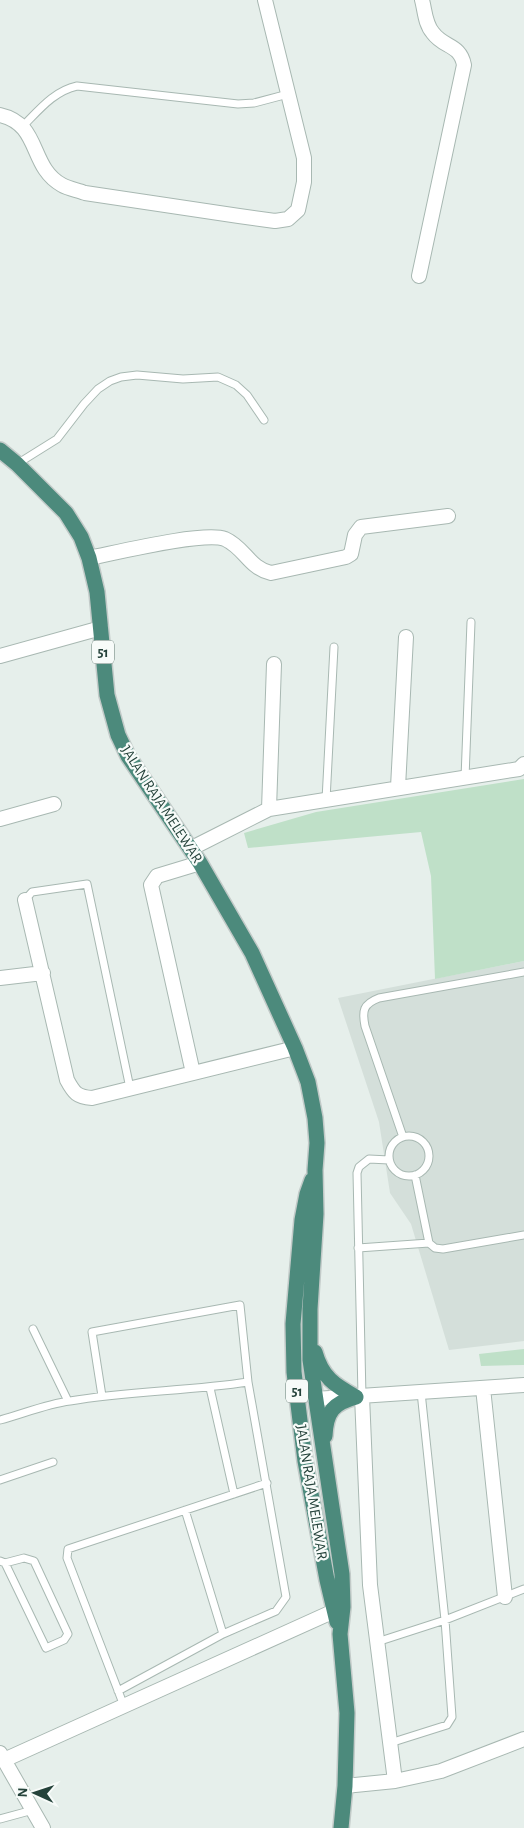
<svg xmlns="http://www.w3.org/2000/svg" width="524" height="1828" font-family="'Alegreya Sans',sans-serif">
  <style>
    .built { fill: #d4dfda }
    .green { fill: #bfe0c8 }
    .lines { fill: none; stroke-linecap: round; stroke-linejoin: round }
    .service-casing { stroke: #a8b8b2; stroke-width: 9 }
    .minor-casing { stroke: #a8b8b2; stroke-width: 16 }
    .trunk-casing { stroke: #c2cac8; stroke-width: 18 }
    .service { stroke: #fff; stroke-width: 7 }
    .minor { stroke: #fff; stroke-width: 14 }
    .trunk { stroke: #4c8a7c; stroke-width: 15 }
    .labels { text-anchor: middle; stroke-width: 4.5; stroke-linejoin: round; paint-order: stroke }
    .shield { fill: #f7fbf9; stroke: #637a73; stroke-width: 1 }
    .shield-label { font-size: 14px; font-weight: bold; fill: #24423a }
    .street-label { font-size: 15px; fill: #24423a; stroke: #f7fbf9 }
  </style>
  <rect width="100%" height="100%" fill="#e6efeb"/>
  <path class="built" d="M 524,961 L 524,1341 L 449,1350 L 411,1224 L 390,1193 L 379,1122 L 338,998 Z"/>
  <path class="green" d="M 524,779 L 524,961 L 435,979 L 431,876 L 421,832 L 248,848 L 244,833 L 316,812 Z
    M 524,1349 L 524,1365 L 481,1366 L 479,1354 Z"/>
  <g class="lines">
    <defs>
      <path id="service" d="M 23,126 C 39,110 54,91 77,86 L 238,104 L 254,103 L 288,94
        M 17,464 L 57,439 L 84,404 L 98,389 L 110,381 L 121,377 L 137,375 L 183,379 L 218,377 L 236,385 L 247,395 L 264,420
        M 465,778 L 471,622
        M 326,800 L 334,647
        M 25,900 L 32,892 L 87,884 L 130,1088
        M389 1156a20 20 0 1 1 40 0a20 20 0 1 1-40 0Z
        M 403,1137 L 365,1026 C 362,1011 363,1004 379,998 L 524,972
        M 415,1175 L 429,1243 L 435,1248 L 443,1249 L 524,1235
        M 358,1248 L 429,1243
        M 33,1329 L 68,1401
        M 210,1388 L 234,1494
        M 102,1396 L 92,1332 L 240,1305 L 248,1382 L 286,1597 L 276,1611 L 223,1634 L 118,1691
        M 362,1396 L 357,1173 L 359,1167 L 369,1159 L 389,1160
        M 0,1420 C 23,1414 46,1404 70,1401 C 129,1391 189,1391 248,1382
        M 0,1480 L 53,1462
        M 185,1510 L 223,1634
        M 0,1561 L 5,1563 L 24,1558 L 34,1561 L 68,1634 L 64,1640 L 46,1648 L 5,1563
        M 377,1642 L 445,1620 L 524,1589
        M 124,1706 L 67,1558 L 68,1549 L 267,1483
        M 390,1743 L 447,1725 L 452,1717 L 445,1620 L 421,1392
        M 0,1819 L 33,1810"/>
      <path id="minor" d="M 0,115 C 41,124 29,167 62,185 C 69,189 78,190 85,193 L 239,216 L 275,221 L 288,219 L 298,210 L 304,182 L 304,158 L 265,0
        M 419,276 L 464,65 C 460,44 444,48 433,33 C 425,24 425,11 422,0
        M 89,558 C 115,553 204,531 225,539 C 245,548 249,568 271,573 L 346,557 L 351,554 L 355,535 L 361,527 L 448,516
        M 0,656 L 101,628
        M 398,787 L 406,637
        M 269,809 L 274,664
        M 0,819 L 54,804
        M 190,849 L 269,809 L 519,769 L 524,764
        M 25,900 L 67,1080 C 74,1093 77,1097 92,1098 L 295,1048
        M 0,978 L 43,973
        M 193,1073 L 151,885 L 157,876 L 200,863
        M 483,1388 L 505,1597
        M 362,1396 L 370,1585 L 395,1781
        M 315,1399 L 524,1385
        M 0,1753 L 43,1828
        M 4,1760 L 343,1607
        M 345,1786 L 395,1781 L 441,1771 L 524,1739"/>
      <path id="trunk" d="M 0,450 L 17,464 L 66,513 L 81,537 L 89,558 L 97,592 L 107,695 L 118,735 L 128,756 L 200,863 L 252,953 L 295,1048 L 308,1082 L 315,1118 L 317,1143 L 315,1170 L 316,1214 L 310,1309 L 310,1360 L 342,1574 L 343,1607 L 340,1634 L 347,1713 L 345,1786 L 341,1828
        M 312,1180 L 307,1194 L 302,1220 L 293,1324 L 294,1372 L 305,1461 L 327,1580 L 337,1622
        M 315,1352 C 322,1377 334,1385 356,1397
        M 325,1436 C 326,1411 334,1403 356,1397"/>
    </defs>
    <use href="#service" class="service-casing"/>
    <use href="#minor" class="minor-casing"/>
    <use href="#trunk" class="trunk-casing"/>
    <use href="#service" class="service"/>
    <use href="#minor" class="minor"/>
    <use href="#trunk" class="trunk"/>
  </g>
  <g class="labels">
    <g class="shield">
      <rect x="92" y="640.5" width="22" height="23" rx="4"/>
      <rect x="286" y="1379.5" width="22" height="23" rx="4"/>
    </g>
    <g class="shield-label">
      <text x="103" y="657">51</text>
      <text x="297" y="1396">51</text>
    </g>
    <g class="street-label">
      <text transform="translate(162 804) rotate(57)" y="5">JALAN RAJA MELEWAR</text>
      <text transform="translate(312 1492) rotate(81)" y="5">JALAN RAJA MELEWAR</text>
    </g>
  </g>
  <g transform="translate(35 1793) rotate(273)" stroke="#f7fbf9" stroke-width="4" paint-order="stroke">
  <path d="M0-4L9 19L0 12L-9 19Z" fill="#24423a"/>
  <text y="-8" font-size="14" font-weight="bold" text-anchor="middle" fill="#24423a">N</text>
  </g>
</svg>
